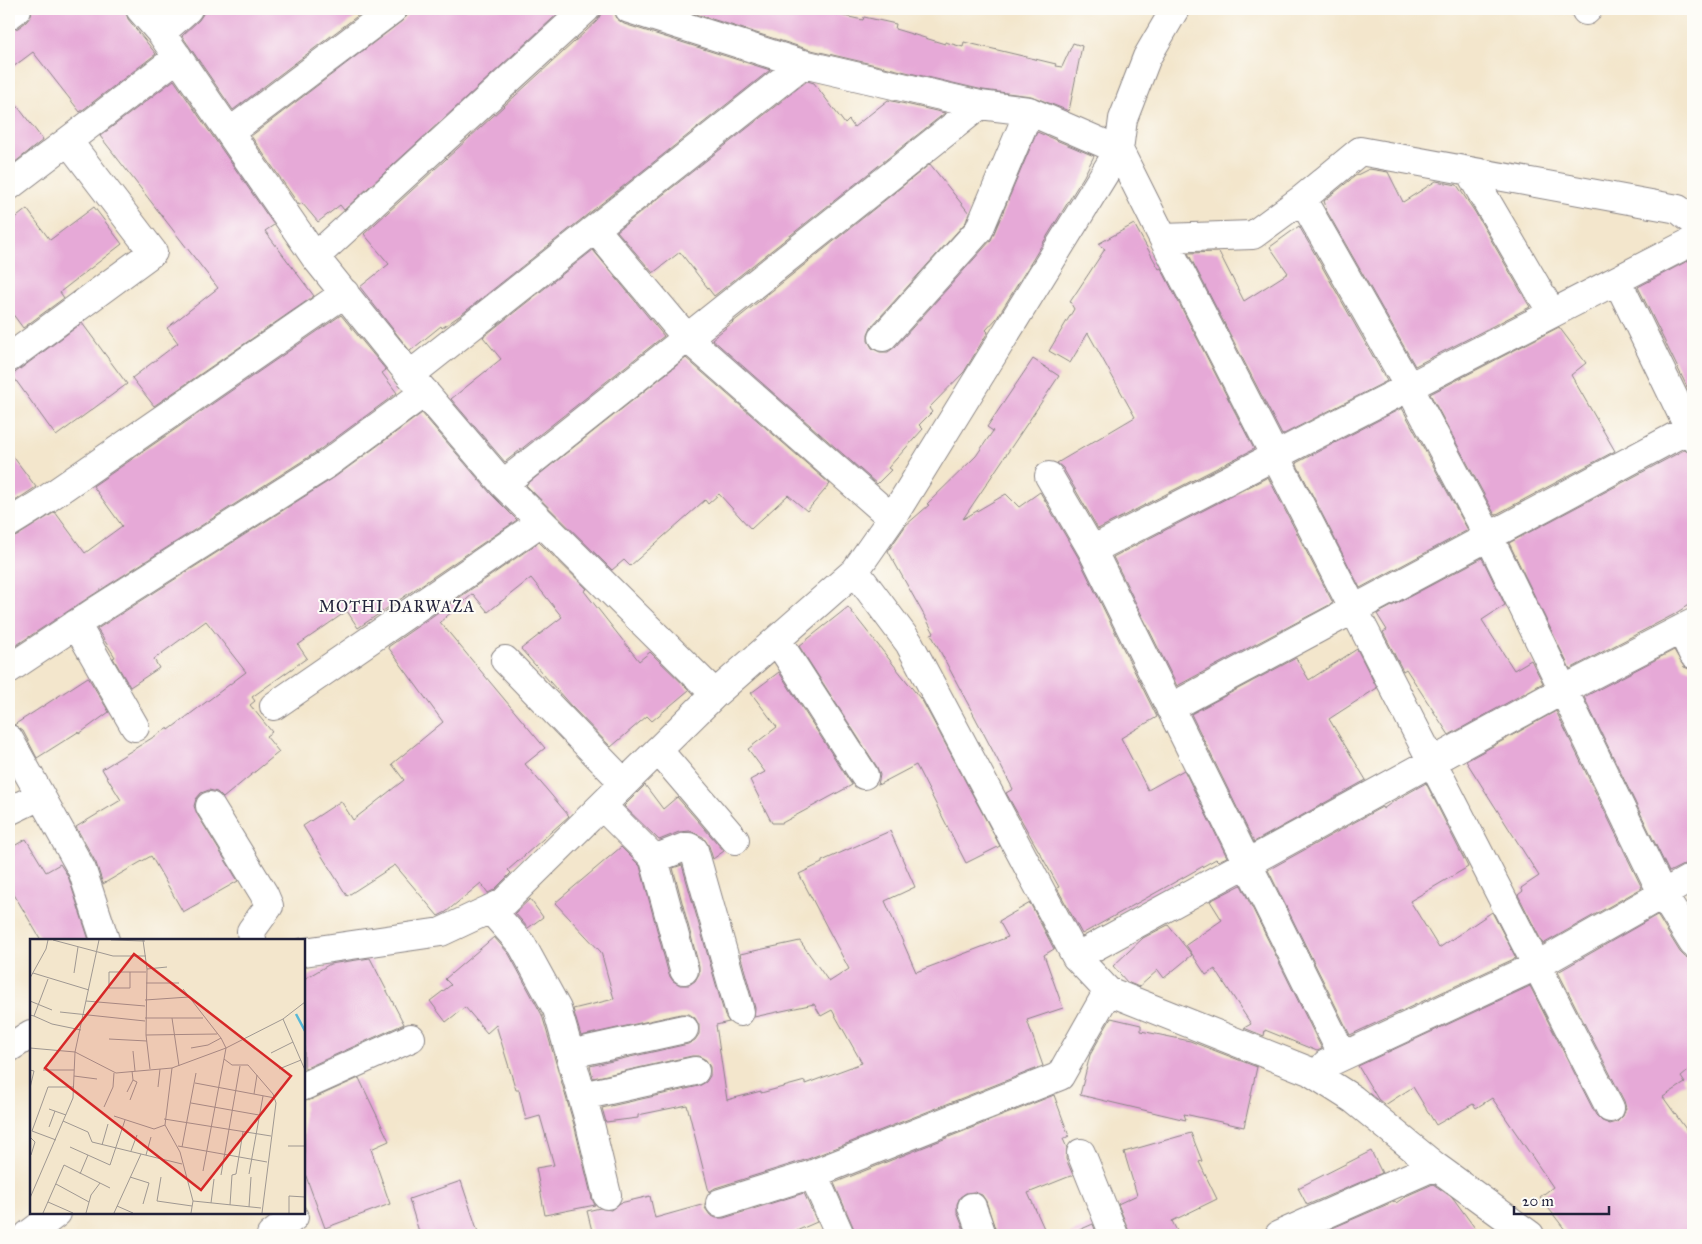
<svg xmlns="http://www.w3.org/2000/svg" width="1702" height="1244" font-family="'IM FELL Great Primer',serif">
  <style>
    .building { fill: #e6a9d7 }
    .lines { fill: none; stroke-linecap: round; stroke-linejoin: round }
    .minor-casing { stroke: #8a8484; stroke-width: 30 }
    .minor { stroke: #fff; stroke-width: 28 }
    .labels { text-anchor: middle; stroke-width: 4; stroke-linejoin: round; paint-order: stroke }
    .neighbourhood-label { font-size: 16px; letter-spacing: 1px; fill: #22223b; stroke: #fdfcf7 }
    .inset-river { fill: none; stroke: #58b8d7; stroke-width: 2.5 }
    .inset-road { fill: none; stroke: #9f9892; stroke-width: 1 }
    .view { fill: #d62828; fill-opacity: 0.15; stroke: #d62828; stroke-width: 2.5 }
    .inset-edge { fill: none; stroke: #22223b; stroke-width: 2.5 }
  </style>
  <rect width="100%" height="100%" fill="#fdfcf7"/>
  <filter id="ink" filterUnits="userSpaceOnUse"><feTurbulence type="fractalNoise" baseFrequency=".02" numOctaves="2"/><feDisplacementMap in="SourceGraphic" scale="10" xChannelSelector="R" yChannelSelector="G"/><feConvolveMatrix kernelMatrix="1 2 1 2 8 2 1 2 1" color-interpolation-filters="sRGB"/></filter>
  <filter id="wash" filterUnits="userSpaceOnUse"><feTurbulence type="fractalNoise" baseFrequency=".0096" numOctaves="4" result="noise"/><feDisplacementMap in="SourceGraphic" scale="20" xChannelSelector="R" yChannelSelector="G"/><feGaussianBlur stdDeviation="1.12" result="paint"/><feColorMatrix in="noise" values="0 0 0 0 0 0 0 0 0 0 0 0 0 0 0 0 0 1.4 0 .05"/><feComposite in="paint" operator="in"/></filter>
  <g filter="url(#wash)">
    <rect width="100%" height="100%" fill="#f3e6cc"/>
    <g id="blocks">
      <path class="building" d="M 32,9 L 125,9 L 128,19 L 156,54 L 80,112 L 33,52 L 9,70 L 9,30 L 18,28 L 26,22 L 31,16 Z
        M 203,9 L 356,9 L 360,14 L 233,110 L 182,36 L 199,20 L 203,14 Z
        M 408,9 L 563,9 L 344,210 L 340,205 L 318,222 L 302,203 L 299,205 L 251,136 L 402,21 L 407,16 Z
        M 601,9 L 614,9 L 617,19 L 624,24 L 770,70 L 462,314 L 442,328 L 441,326 L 410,351 L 360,287 L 389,264 L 364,234 L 597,21 L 601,14 Z
        M 680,9 L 811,9 L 863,20 L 864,17 L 896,24 L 895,29 L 945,44 L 945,42 L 963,47 L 964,42 L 1056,64 L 1055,66 L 1062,67 L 1073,43 L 1082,46 L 1069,111 L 1031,96 L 983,90 L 807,49 Z
        M 174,80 L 274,225 L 265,231 L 314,296 L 154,406 L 132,378 L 178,343 L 167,328 L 218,288 L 100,136 Z
        M 807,81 L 814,83 L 845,124 L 849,120 L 854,127 L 888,100 L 945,113 L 714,296 L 680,252 L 653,273 L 617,231 Z
        M 9,95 L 43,140 L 9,167 Z
        M 1037,132 L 1094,156 L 1084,176 L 997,318 L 986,330 L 988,332 L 964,372 L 929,408 L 932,412 L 919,425 L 923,429 L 888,468 L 891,470 L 877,484 L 712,339 L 930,164 L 969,213 L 966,222 L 871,327 L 868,334 L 868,341 L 872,348 L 880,352 L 888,352 L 895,347 L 991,240 Z
        M 1369,169 L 1388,172 L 1403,202 L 1436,181 L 1457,185 L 1475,212 L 1530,307 L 1415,366 L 1325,208 L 1326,207 L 1324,201 L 1355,176 Z
        M 94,207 L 122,244 L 60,292 L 64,298 L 23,328 L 9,309 L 9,223 L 27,209 L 50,240 Z
        M 1134,224 L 1159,269 L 1161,268 L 1254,449 L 1098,529 L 1063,468 L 1057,463 L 1135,417 L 1088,333 L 1070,363 L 1049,351 L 1074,309 L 1070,302 L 1105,249 L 1098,244 Z
        M 1299,226 L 1387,381 L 1282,435 L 1188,253 L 1219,252 L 1244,301 L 1288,273 L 1270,247 Z
        M 593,250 L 664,336 L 505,462 L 451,399 L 501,359 L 483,337 Z
        M 1693,258 L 1693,399 L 1638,287 Z
        M 341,315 L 386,370 L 382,373 L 397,393 L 318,451 L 88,598 L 9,650 L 9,539 L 17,536 L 55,512 L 85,553 L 122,526 L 93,486 Z
        M 82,323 L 127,384 L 56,436 L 12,375 Z
        M 1559,327 L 1586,363 L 1571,375 L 1615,451 L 1495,515 L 1430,394 Z
        M 686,358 L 830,484 L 807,511 L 788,495 L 751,529 L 719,494 L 708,504 L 705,500 L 630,566 L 624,560 L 612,570 L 526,485 Z
        M 1033,359 L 1059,376 L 963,519 L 1006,494 L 1019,507 L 1040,492 L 1078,557 L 1157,717 L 1121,738 L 1148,790 L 1184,770 L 1227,857 L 1218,861 L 1216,859 L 1082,934 L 1057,888 L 1059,887 L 1006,793 L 1013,789 L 931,634 L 934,633 L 888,551 L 906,525 L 929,505 L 927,504 L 976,456 L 993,431 L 987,427 Z
        M 1402,408 L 1468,530 L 1360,588 L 1296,463 Z
        M 422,413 L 491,494 L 517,520 L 358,628 L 347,611 L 298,645 L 307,658 L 252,697 L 255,701 L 250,705 L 272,732 L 266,736 L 279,752 L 223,798 L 217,792 L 209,790 L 201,793 L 196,799 L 194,806 L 197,814 L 238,881 L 183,912 L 151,856 L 103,884 L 96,863 L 76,827 L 121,800 L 102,769 L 168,728 L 169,730 L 246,672 L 206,621 L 154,659 L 159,668 L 130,687 L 113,658 L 115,657 L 97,629 L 335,477 Z
        M 1684,450 L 1693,452 L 1693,602 L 1673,615 L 1570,669 L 1509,543 Z
        M 9,451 L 36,487 L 9,505 Z
        M 1268,477 L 1333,603 L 1177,686 L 1113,557 Z
        M 539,542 L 587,589 L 584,591 L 639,661 L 650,652 L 689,690 L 652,721 L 647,716 L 611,747 L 571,706 L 521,649 L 562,617 L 531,578 L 488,612 L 473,594 L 440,622 L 545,748 L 525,764 L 569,816 L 508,870 L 511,873 L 494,890 L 488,893 L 481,883 L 446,912 L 438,916 L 395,865 L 347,896 L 303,826 L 341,801 L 353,820 L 404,780 L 392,764 L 443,722 L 388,647 Z
        M 1482,558 L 1505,605 L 1482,620 L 1514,670 L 1531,660 L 1543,683 L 1449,735 L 1406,669 L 1403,671 L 1383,632 L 1387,630 L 1377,614 Z
        M 848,607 L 923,702 L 1000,846 L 966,863 L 916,765 L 878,785 L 880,775 L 877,767 L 799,646 Z
        M 1357,649 L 1377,688 L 1329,719 L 1366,780 L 1254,842 L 1191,714 L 1296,658 L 1309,680 Z
        M 1674,650 L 1684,667 L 1692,670 L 1693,672 L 1693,860 L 1669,872 L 1584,697 Z
        M 779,672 L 852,785 L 782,823 L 772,823 L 750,780 L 765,772 L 748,749 L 777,727 L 751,693 Z
        M 88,677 L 109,712 L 79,734 L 78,732 L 37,758 L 23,731 L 14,725 Z
        M 1556,711 L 1642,888 L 1543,944 L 1518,895 L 1523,891 L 1521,888 L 1539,876 L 1466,761 Z
        M 1426,783 L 1468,867 L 1410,901 L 1439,948 L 1492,912 L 1516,958 L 1350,1035 L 1268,870 L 1382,807 L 1383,809 L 1394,801 Z
        M 645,785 L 663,809 L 677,797 L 724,851 L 713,859 L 709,846 L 703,837 L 690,831 L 679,832 L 659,840 L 624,806 Z
        M 890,831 L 915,887 L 885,901 L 916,972 L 1008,937 L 999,921 L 1030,903 L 1054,949 L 1044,955 L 1063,1008 L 1027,1020 L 1043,1066 L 808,1159 L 715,1188 L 709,1192 L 687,1105 L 638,1115 L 638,1118 L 606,1122 L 602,1108 L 699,1086 L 706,1082 L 710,1076 L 710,1067 L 706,1060 L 699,1056 L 692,1056 L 593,1078 L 590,1066 L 688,1044 L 695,1040 L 699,1034 L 699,1025 L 695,1018 L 689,1014 L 681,1014 L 581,1036 L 573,1009 L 614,999 L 601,952 L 555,903 L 621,847 L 640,866 L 669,975 L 673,981 L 680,985 L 689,985 L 695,981 L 699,974 L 699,966 L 673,868 L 682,865 L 725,1016 L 729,1022 L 716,1025 L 727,1100 L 761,1091 L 761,1093 L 805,1081 L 805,1084 L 862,1063 L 832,1010 L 821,1016 L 814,1004 L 754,1017 L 755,1008 L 740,954 L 800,941 L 829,982 L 849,969 L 799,874 L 822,863 L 822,861 Z
        M 26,839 L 46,872 L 60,864 L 68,876 L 89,940 L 41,940 L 9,886 L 9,849 Z
        M 1241,885 L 1322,1049 L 1317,1051 L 1265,1030 L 1264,1036 L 1244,1028 L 1251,1024 L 1215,969 L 1206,975 L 1186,945 L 1222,920 L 1210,901 Z
        M 530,899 L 543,917 L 528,928 L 515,913 Z
        M 1657,915 L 1680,952 L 1685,957 L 1693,959 L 1693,1067 L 1681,1077 L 1685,1083 L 1663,1097 L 1693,1139 L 1693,1235 L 1569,1235 L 1540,1197 L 1553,1187 L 1492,1098 L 1476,1108 L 1473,1104 L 1436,1125 L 1413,1087 L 1385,1105 L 1378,1099 L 1358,1066 L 1530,986 L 1596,1115 L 1602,1121 L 1610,1124 L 1617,1122 L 1623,1116 L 1626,1108 L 1624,1101 L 1558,972 Z
        M 1168,925 L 1192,955 L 1164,978 L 1158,970 L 1139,987 L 1127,982 L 1113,966 L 1143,938 Z
        M 494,937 L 509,954 L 542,1015 L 575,1128 L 592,1199 L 595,1205 L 545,1215 L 536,1168 L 554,1165 L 540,1116 L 526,1120 L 519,1090 L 516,1090 L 496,1025 L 487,1033 L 465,1007 L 446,1022 L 430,1001 L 451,985 L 445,979 Z
        M 370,958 L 404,1024 L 304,1069 L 304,979 L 330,964 Z
        M 1111,1018 L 1141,1025 L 1141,1031 L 1190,1041 L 1257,1067 L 1244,1127 L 1184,1114 L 1186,1120 L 1080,1095 L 1090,1055 Z
        M 359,1078 L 389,1141 L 371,1149 L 390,1204 L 325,1228 L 304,1171 L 304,1101 L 310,1100 Z
        M 1054,1095 L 1069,1136 L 1063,1139 L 1067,1148 L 1066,1159 L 1073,1175 L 1028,1193 L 1047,1235 L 997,1235 L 986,1201 L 982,1195 L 974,1192 L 966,1193 L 960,1197 L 957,1204 L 957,1212 L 966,1235 L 855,1235 L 854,1229 L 834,1183 Z
        M 1191,1133 L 1202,1161 L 1199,1162 L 1217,1199 L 1172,1221 L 1179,1235 L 1129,1235 L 1128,1229 L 1118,1204 L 1137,1195 L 1124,1152 Z
        M 1371,1151 L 1382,1173 L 1307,1205 L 1298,1188 Z
        M 461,1181 L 479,1235 L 420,1235 L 409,1199 Z
        M 1433,1184 L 1453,1198 L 1480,1235 L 1322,1235 L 1321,1233 L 1395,1201 L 1396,1203 L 1406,1196 Z
        M 804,1193 L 817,1222 L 787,1235 L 593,1235 L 587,1211 L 600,1208 L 611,1210 L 620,1203 L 650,1196 L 655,1218 L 705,1204 L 705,1208 L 710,1215 L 716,1218 L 724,1218 Z
        M 1093,1224 L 1097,1235 L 1068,1235 Z"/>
    </g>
  </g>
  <g filter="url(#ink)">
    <use href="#blocks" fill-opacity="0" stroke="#8a8484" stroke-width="1"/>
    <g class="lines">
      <defs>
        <path id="minor" d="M 140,9 L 161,33 L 315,257 L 410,375 L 503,484 L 715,694
          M 629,9 L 803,64 L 980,105 L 1029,111 L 1119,150 L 1163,238 L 1253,235 L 1302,199 L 1360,151 L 1678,209 L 1693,221
          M 1586,11 L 1588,9
          M 9,15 L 17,9
          M 161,33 L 188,9
          M 230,132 L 393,9
          M 1469,171 L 1552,313
          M 9,186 L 178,57
          M 1302,199 L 1409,387 L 1489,537 L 1663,895 L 1693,943
          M 595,229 L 687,338 L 892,518
          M 1163,238 L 1610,1108
          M 315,257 L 586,9
          M 1617,280 L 1693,437
          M 883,337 L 979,230 L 1029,111
          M 9,358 L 153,252 L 68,141
          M 410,375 L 803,64
          M 1049,476 L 1092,550 L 1343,1056
          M 503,484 L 980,105
          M 9,523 L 38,505 L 345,293
          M 1092,550 L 1693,241
          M 855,571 L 909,643 L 1076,957 L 1108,991 L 1309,1071 L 1353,1099 L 1435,1166 L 1530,1235
          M 76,624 L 135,727
          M 1681,629 L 1693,654
          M 777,640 L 864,775
          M 505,660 L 624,783
          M 9,669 L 96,611 L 327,464 L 425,392
          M 274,706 L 541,522
          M 1170,708 L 1689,429
          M 9,739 L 82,870 L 105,940
          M 658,750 L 735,840
          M 210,806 L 264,894 L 269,906 L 251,931 L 252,940
          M 602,806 L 649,853 L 654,859 L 684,970
          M 9,811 L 40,796
          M 654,859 L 685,847 L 689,847 L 694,850 L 740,1012
          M 490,909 L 522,945 L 557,1009 L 590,1124 L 607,1195
          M 304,952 L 441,932 L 503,903 L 715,694 L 855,571 L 892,518 L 1119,150 L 1123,119 L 1147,57 L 1175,9
          M 1076,957 L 1563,690 L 1693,623
          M 9,1048 L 31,1034
          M 570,1054 L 684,1029
          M 1326,1064 L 1536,966 L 1693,877
          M 304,1086 L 411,1038
          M 582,1096 L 695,1071
          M 1081,1153 L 1114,1235
          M 813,1174 L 840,1235
          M 720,1203 L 813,1174 L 1060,1076 L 1108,991
          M 972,1207 L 982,1235
          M 28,1235 L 57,1213
          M 271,1235 L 294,1217
          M 1279,1235 L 1435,1166"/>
      </defs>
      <use href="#minor" class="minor-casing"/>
      <use href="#minor" class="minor"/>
    </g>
  </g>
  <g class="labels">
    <g class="neighbourhood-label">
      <text x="397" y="612">MOTHI DARWAZA</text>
    </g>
  </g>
  <g transform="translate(30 939)">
    <rect width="275" height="275" fill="#f3e6cc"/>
    <path class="inset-river" d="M 266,75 L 275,92"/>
    <path class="inset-road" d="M 23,1 L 83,17 L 116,17M 81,1 L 115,2M 113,1 L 117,30 L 116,96 L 120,130M 117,30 L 137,28M 100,33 L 100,49 L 79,49 L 79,33 L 116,33M 3,34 L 59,51M 44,34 L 48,8M 0,39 L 16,10 L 18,1M 116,44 L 149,44M 153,50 L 191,99 L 196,109 L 194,120 L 202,126 L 218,126 L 243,155 L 246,164 L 232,274M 115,61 L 159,58M 0,62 L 22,71M 56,62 L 115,67M 30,73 L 115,82M 0,76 L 4,77 L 18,40M 4,77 L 22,85 L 51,91M 115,79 L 173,79M 142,79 L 149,127M 253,80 L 275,131M 116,96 L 187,95M 79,100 L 117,102M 0,109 L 45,113 L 86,134 L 142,129 L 196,109 L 253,80 L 275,63M 161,109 L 178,106 L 191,99M 103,112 L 105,132M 241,114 L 263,103M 142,129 L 135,186 L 150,213 L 163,262 L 161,274M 249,130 L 271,121M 0,131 L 4,132 L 0,149M 13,131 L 44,131M 44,137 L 67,140M 165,144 L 245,159M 128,148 L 130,130M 97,153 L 103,141 L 102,132M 224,155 L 227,136M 100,161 L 107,143 L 103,141M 161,164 L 229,176M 74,168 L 83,148 L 84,134M 19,170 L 36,176M 84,177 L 124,190 L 135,186M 134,180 L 241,197M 33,182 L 58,193 L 62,203 L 152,225M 19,188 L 25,172M 0,198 L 5,203 L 1,216M 26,201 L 2,192 L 18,148 L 44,148M 72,206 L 78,185M 148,207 L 237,223M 258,207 L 275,207M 40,208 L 80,226 L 95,181M 152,208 L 166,134M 101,212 L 107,196M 116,216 L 121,198M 173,232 L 194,120M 50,235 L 58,216M 219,235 L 233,157M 191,236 L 210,127M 100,238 L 119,244 L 113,265M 131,238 L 127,262 L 162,267M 26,245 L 59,263M 0,259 L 43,159 L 45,113 L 69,1M 163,262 L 231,269M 18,263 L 43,274M 181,264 L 184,240M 200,266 L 202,236 L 206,235 L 213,193M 87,267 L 103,274M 219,268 L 221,238M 13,274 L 34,226 L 80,249M 56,274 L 61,256 L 70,244M 84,274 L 111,215M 259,274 L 259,257 L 275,258"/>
    <path class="view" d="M 104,15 L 261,137 L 171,251 L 15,129 Z"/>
    <rect width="275" height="275" class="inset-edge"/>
  </g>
  <rect width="1702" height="1244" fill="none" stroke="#fdfcf7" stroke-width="30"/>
  <path d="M1514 1206v8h95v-8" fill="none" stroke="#22223b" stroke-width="2.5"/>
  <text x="1522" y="1206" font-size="15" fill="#22223b" stroke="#fdfcf7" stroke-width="4" paint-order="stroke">20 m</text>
</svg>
